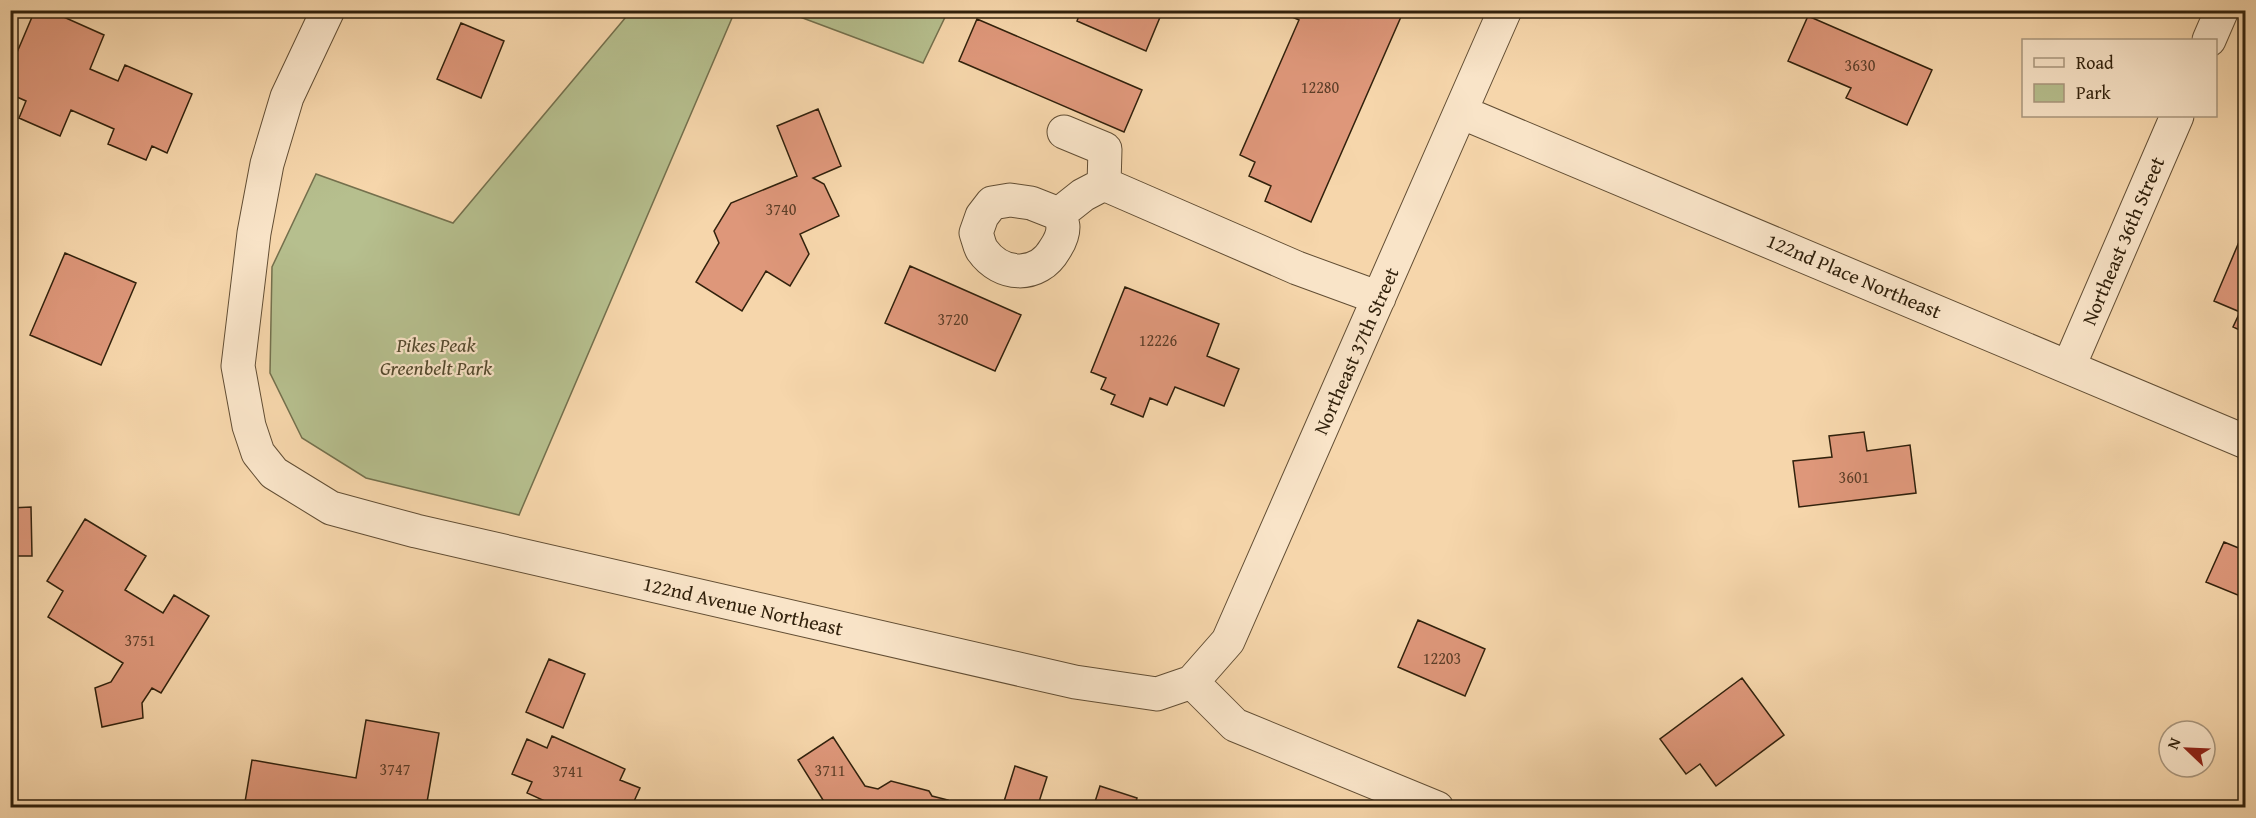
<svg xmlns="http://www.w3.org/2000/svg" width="2256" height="818" font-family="'Gentium Book Plus',serif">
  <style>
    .green { fill: #b6bf8e; stroke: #74704d; stroke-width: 1.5 }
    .building { fill: #de977a; stroke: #31210c; stroke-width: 1.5 }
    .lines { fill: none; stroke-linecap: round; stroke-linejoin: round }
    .minor-casing { stroke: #624e34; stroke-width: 35 }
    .minor { stroke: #f9e4c8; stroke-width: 33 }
    .labels { text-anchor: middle; stroke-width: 4.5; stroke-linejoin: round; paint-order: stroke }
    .number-label { font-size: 16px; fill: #5c3e28 }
    .street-label { font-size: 20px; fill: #31210c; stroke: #f9e4c8 }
    .park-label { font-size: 20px; font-style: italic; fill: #52482c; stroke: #f9e4c8 }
  </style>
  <rect width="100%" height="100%" fill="#f6d6ab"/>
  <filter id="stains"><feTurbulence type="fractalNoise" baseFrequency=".00333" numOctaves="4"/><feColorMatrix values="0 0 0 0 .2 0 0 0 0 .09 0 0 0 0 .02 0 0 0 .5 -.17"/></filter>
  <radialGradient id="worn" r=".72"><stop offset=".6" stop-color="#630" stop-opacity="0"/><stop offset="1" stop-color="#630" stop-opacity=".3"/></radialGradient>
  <path class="green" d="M 631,11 L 735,11 L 519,515 L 366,478 L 302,438 L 270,373 L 272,267 L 316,174 L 453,223 Z
    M 784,11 L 948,11 L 923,63 Z"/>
  <path class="building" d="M 35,10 L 48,10 L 104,35 L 90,69 L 118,81 L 125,65 L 192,94 L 167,153 L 152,146 L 146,160 L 108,144 L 114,129 L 71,110 L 60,136 L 19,118 L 26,101 L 10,94 L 10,69 Z
    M 1081,10 L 1163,10 L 1146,51 L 1077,21 Z
    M 1277,10 L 1404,10 L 1311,222 L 1265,201 L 1271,186 L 1249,176 L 1255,162 L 1240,155 L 1299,20 Z
    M 1808,16 L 1932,70 L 1907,125 L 1846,98 L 1851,88 L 1788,61 Z
    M 977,19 L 1142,90 L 1124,132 L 959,61 Z
    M 461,23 L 504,41 L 481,98 L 437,79 Z
    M 818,109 L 841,166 L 813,178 L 824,184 L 839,216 L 800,234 L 809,254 L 790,286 L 766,271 L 742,311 L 696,282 L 719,243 L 714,231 L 731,203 L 797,176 L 777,126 Z
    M 2239,242 L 2246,245 L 2246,333 L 2233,327 L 2240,312 L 2214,301 Z
    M 65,253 L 136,283 L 101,365 L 30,335 Z
    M 910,266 L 1021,315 L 995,371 L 885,323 Z
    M 1125,287 L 1219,324 L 1207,356 L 1239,369 L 1224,406 L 1175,387 L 1167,405 L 1150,398 L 1143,417 L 1111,404 L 1115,395 L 1101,389 L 1106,378 L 1091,372 Z
    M 1864,432 L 1867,451 L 1910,445 L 1916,493 L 1799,507 L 1793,461 L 1832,457 L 1829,436 Z
    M 31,507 L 32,556 L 13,556 L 14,575 L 10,576 L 10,508 Z
    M 85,519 L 146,556 L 125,590 L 163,613 L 174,595 L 209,616 L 161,693 L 152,688 L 142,703 L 143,718 L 102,727 L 95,688 L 111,682 L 123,663 L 48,617 L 63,591 L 47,581 Z
    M 2224,542 L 2246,551 L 2246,616 L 2238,595 L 2206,582 Z
    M 1418,620 L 1485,649 L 1465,696 L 1398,667 Z
    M 549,659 L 585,674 L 563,728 L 526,712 Z
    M 1742,678 L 1784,735 L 1716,786 L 1700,764 L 1686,774 L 1660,739 Z
    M 366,720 L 439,733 L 426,808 L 244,808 L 252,760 L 356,778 Z
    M 552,736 L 625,769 L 620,780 L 640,788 L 631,808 L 560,808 L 527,793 L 532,782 L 512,774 L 527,739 L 547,748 Z
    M 833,737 L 865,786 L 878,789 L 891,781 L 929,791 L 932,796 L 948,800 L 946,808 L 828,808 L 798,760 Z
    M 1015,766 L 1047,777 L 1037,808 L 1002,808 Z
    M 1100,786 L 1137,798 L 1134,808 L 1093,808 Z"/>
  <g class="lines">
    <defs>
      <path id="minor" d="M 328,10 L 287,97 L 267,164 L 254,233 L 238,366 L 249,426 L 258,453 L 274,473 L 331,508 L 416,531 L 1075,682 L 1157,694 L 1192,682
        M 2209,40 L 2222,10
        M 1461,112 L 2246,442
        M 1064,132 L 1105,149 L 1104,184
        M 1010,200 L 1031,203 L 1059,214 C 1060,218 1063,223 1063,227 C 1063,235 1059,243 1055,249 C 1038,279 1001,277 982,250 C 979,245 978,238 976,233 L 982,216 L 992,203 Z
        M 1059,214 L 1083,195 L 1104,184 L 1297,268 L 1379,298
        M 2069,366 L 2177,116
        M 1192,682 L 1228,641 L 1505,10
        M 1192,682 L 1235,725 L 1437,808"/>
    </defs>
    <use href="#minor" class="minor-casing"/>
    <use href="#minor" class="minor"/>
  </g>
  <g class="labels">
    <g class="number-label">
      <text x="1860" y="71">3630</text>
      <text x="1320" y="93">12280</text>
      <text x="781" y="215">3740</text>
      <text x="953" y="325">3720</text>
      <text x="1158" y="346">12226</text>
      <text x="1854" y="483">3601</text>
      <text x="140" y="646">3751</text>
      <text x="1442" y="664">12203</text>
      <text x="395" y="775">3747</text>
      <text x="830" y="776">3711</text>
      <text x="568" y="777">3741</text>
    </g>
    <g class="street-label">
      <text transform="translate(2123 241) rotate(-67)" y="7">Northeast 36th Street</text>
      <text transform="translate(1854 276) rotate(23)" y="7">122nd Place Northeast</text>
      <text transform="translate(1356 351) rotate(-66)" y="7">Northeast 37th Street</text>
      <text transform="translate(743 606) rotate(13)" y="7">122nd Avenue Northeast</text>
    </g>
    <g class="park-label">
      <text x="436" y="352">Pikes Peak<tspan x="436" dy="23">Greenbelt Park</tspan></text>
    </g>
  </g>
  <rect width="2256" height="818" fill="none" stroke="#f6d6ab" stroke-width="36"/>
  <rect x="12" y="12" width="2232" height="794" fill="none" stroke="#31210c" stroke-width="3"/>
  <rect x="18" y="18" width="2220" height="782" fill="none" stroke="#31210c" stroke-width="1.5"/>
  <rect x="2022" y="39" width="195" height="78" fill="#f9e4c8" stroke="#a9967d" stroke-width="1.5"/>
  <rect x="2034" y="58" width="30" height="9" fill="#f9e4c8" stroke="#a9967d" stroke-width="1.5"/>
  <text x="2076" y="69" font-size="18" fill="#31210c">Road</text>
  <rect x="2034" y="84" width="30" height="18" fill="#b6bf8e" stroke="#a9967d" stroke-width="1.5"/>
  <text x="2076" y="99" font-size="18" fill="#31210c">Park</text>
  <g transform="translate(2187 749) rotate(293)"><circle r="28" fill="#f9e4c8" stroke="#a9967d" stroke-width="1.5"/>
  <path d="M0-4.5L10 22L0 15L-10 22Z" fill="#8f2418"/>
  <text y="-9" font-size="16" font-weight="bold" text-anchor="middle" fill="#31210c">N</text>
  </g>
  <rect width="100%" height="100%" filter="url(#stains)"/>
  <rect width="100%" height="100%" fill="url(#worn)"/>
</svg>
